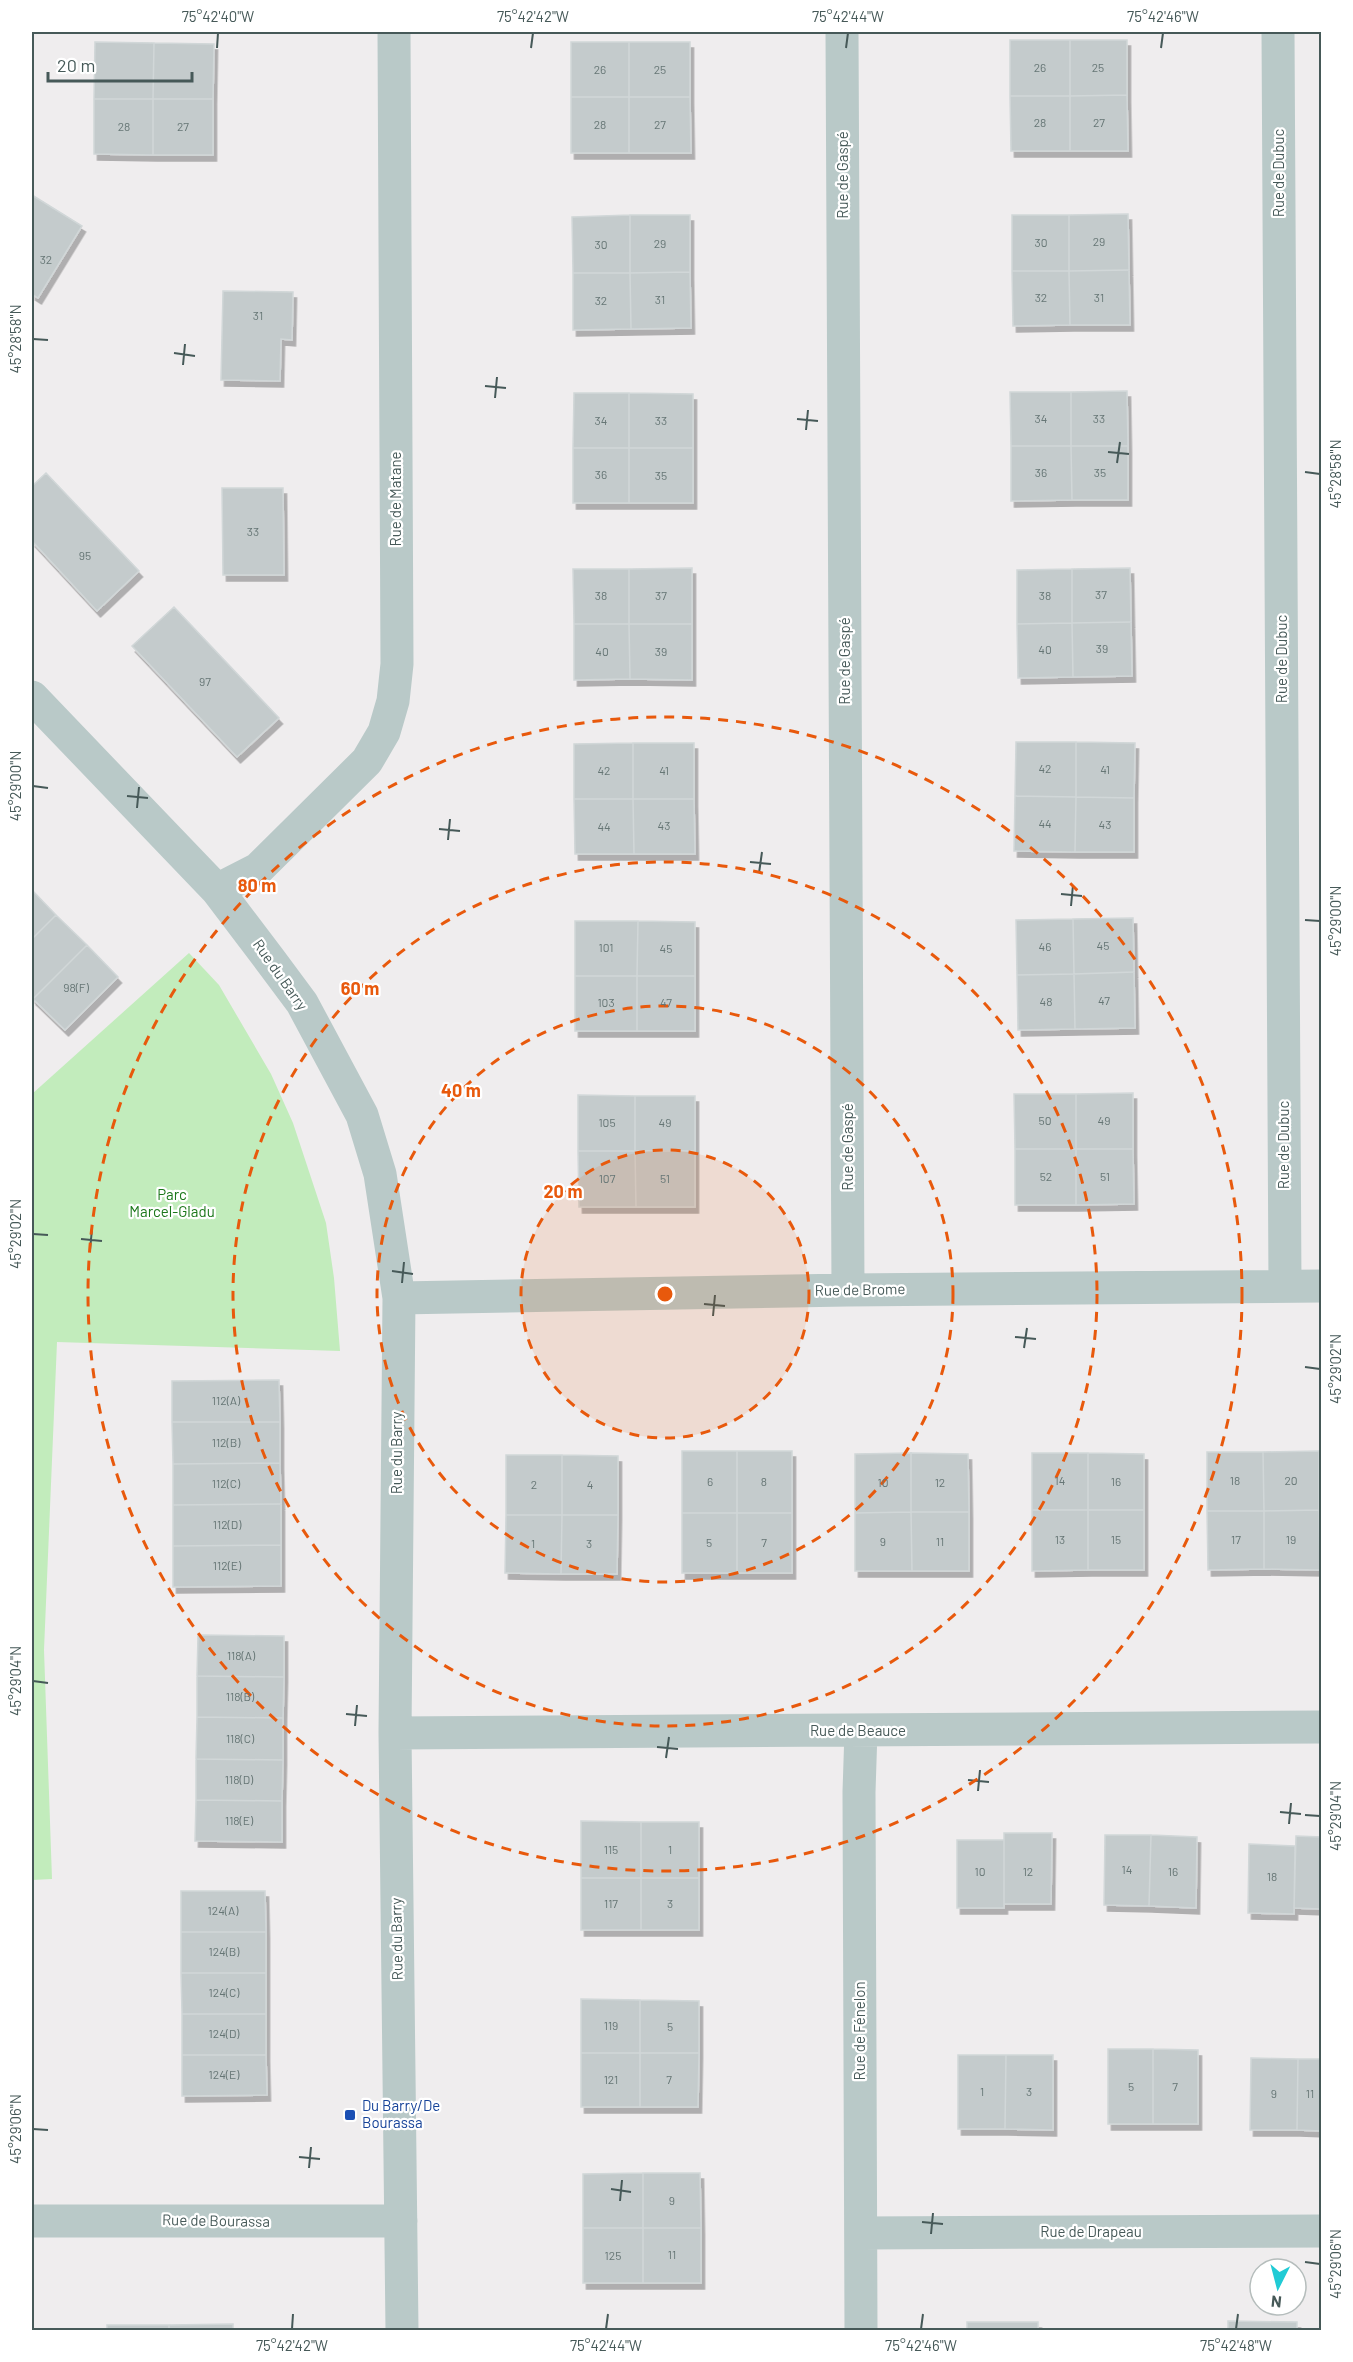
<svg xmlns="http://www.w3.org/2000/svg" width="1353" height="2362" font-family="Barlow,sans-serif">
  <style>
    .green { fill: #c2ecbc }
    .building { fill: #c4cbcc; stroke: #d1d7d8; stroke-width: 1.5; filter: url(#shadow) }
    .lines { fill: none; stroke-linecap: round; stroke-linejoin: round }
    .minor { stroke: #b9c9c8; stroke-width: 33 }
    .ticks { fill: none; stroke: #465958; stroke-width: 2 }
    .ring { fill: none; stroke: #e8590c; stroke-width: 3; stroke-dasharray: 10 8 }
    .transit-dot { fill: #1a4fb4; stroke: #fff; stroke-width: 2 }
    .labels { text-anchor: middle; stroke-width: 4.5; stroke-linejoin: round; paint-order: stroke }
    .number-label { font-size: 12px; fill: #667675 }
    .street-label { font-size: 15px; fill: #465958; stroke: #fff }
    .park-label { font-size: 15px; fill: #1b771a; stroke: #fff }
    .transit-label { font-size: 15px; fill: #164399; stroke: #fff; text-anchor: start }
    .centre { fill: #e8590c; stroke: #fff; stroke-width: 3 }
    .ring-label { font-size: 18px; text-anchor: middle; font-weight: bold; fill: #e8590c; stroke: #fff; stroke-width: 4.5; stroke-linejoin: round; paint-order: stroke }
    .neatline { fill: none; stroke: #465958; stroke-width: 2 }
    .ticks-label { font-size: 15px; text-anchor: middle; fill: #465958 }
  </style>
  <defs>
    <filter id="shadow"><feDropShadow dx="3.5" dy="6" stdDeviation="0" flood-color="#0004"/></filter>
  </defs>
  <rect width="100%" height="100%" fill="#efedee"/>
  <path class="green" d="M 189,953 L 219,985 L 271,1074 L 293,1123 L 326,1223 L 334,1278 L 340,1351 L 57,1342 L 44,1650 L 52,1879 L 32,1880 L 32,1094 Z"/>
  <path class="building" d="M 1010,40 L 1070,40 L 1070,96 L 1010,96 Z
    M 1070,40 L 1127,40 L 1127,95 L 1070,96 Z
    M 95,42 L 154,43 L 153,99 L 94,99 Z
    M 571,42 L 629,42 L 629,97 L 571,97 Z
    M 629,42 L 690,42 L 690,97 L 629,97 Z
    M 154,43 L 214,44 L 213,99 L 153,99 Z
    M 1127,95 L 1128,151 L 1070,151 L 1070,96 Z
    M 1010,96 L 1070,96 L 1070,151 L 1011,151 Z
    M 571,97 L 629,97 L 629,153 L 571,153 Z
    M 629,97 L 690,97 L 691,153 L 629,153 Z
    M 94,99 L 153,99 L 153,155 L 94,154 Z
    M 153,99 L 213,99 L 213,155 L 153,155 Z
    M 32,195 L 82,226 L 38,298 L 32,294 Z
    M 1128,214 L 1129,270 L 1069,271 L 1069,215 Z
    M 630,215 L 690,215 L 690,272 L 630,273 Z
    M 630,215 L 630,273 L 573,273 L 572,217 Z
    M 1012,215 L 1069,215 L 1069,271 L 1012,271 Z
    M 1129,270 L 1130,325 L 1070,325 L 1069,271 Z
    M 1012,271 L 1069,271 L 1070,325 L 1013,326 Z
    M 690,272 L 691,328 L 631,329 L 630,273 Z
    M 573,273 L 630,273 L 631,329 L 573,330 Z
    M 223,291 L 293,292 L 292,340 L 281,339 L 280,381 L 221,380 Z
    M 1127,391 L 1128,446 L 1071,446 L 1071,392 Z
    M 1010,392 L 1071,392 L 1071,446 L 1011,446 Z
    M 574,393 L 629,393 L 629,448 L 573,448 Z
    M 629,393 L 693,394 L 693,448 L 629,448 Z
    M 1011,446 L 1071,446 L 1072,500 L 1011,501 Z
    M 1071,446 L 1128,446 L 1128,500 L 1072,500 Z
    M 573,448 L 629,448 L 629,503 L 573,503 Z
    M 629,448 L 693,448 L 693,503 L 629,503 Z
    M 46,473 L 139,571 L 97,611 L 32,541 L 32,486 Z
    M 222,488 L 283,488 L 284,575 L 223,575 Z
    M 692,568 L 692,624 L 629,624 L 629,569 Z
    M 1130,568 L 1131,622 L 1072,623 L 1072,569 Z
    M 573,569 L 629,569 L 629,624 L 574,624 Z
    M 1072,569 L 1072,623 L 1017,624 L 1017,570 Z
    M 174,607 L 279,718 L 237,757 L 132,646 Z
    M 1131,622 L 1132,676 L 1073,677 L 1072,623 Z
    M 1072,623 L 1073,677 L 1018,678 L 1017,624 Z
    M 574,624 L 629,624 L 630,679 L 574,680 Z
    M 629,624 L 692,624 L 692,680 L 630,679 Z
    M 1016,742 L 1076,742 L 1076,797 L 1015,796 Z
    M 1076,742 L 1135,743 L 1134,798 L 1076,797 Z
    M 633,743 L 694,743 L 694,799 L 633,799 Z
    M 633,743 L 633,799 L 574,799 L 574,744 Z
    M 1015,796 L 1076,797 L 1075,852 L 1014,851 Z
    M 1076,797 L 1134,798 L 1134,852 L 1075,852 Z
    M 574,799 L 633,799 L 634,854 L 575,854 Z
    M 633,799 L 694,799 L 695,854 L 634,854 Z
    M 32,890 L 56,915 L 32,939 Z
    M 56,915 L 87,945 L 33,999 L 32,997 L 32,939 Z
    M 1133,918 L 1134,972 L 1074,974 L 1073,919 Z
    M 1073,919 L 1074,974 L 1017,975 L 1016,920 Z
    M 575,921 L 638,921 L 637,976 L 575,976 Z
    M 638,921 L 695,922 L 695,976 L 637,976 Z
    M 87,945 L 118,977 L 65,1030 L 33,999 Z
    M 1134,972 L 1135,1028 L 1075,1029 L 1074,974 Z
    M 1074,974 L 1075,1029 L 1018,1030 L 1017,975 Z
    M 575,976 L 637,976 L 637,1031 L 575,1031 Z
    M 637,976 L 695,976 L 695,1031 L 637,1031 Z
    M 1133,1093 L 1133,1149 L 1076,1149 L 1076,1094 Z
    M 1014,1094 L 1076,1094 L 1076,1149 L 1015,1149 Z
    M 578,1095 L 635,1096 L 635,1151 L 578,1151 Z
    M 635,1096 L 695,1096 L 695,1151 L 635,1151 Z
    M 1015,1149 L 1076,1149 L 1076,1205 L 1015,1205 Z
    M 1076,1149 L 1133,1149 L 1134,1204 L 1076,1205 Z
    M 578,1151 L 635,1151 L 636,1207 L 579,1207 Z
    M 635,1151 L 695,1151 L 695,1207 L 636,1207 Z
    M 279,1380 L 280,1422 L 172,1422 L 172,1381 Z
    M 172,1422 L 280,1422 L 280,1463 L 173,1464 Z
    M 682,1451 L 737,1451 L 737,1513 L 682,1513 Z
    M 737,1451 L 792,1451 L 792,1513 L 737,1513 Z
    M 1319,1451 L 1319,1510 L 1264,1511 L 1263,1452 Z
    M 1207,1452 L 1263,1452 L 1264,1511 L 1207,1511 Z
    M 911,1453 L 911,1512 L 855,1513 L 855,1454 Z
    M 911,1453 L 968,1454 L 969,1512 L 911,1512 Z
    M 1032,1453 L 1088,1453 L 1088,1510 L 1032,1510 Z
    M 1088,1453 L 1144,1454 L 1144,1510 L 1088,1510 Z
    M 506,1455 L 562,1455 L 562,1515 L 506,1515 Z
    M 562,1455 L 618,1456 L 618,1515 L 562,1515 Z
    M 280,1463 L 281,1504 L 173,1505 L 173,1464 Z
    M 281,1504 L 281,1545 L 173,1546 L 173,1505 Z
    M 1032,1510 L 1088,1510 L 1088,1570 L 1032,1571 Z
    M 1088,1510 L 1144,1510 L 1144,1570 L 1088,1570 Z
    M 1319,1510 L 1320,1570 L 1264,1569 L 1264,1511 Z
    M 1207,1511 L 1264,1511 L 1264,1569 L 1208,1570 Z
    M 911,1512 L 969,1512 L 969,1571 L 912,1571 Z
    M 911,1512 L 912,1571 L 855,1571 L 855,1513 Z
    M 682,1513 L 737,1513 L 737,1573 L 682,1573 Z
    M 737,1513 L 792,1513 L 792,1573 L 737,1573 Z
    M 506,1515 L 562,1515 L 561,1574 L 505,1573 Z
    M 562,1515 L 618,1515 L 617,1574 L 561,1574 Z
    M 281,1545 L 281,1586 L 173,1587 L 173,1546 Z
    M 198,1635 L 284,1636 L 284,1677 L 197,1676 Z
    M 197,1676 L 284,1677 L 283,1718 L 197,1717 Z
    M 197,1717 L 283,1718 L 283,1760 L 196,1759 Z
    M 196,1759 L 283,1760 L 282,1801 L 196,1800 Z
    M 196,1800 L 282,1801 L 282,1842 L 195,1841 Z
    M 581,1821 L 641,1822 L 641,1878 L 581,1878 Z
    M 641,1822 L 699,1822 L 699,1878 L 641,1878 Z
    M 1004,1833 L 1052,1833 L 1051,1904 L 1004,1904 Z
    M 1105,1835 L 1151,1835 L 1149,1906 L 1104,1905 Z
    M 1151,1835 L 1197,1837 L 1196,1908 L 1149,1906 Z
    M 1296,1836 L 1322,1837 L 1322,1909 L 1294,1908 Z
    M 957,1840 L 1004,1840 L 1004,1908 L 957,1908 Z
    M 1249,1844 L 1295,1846 L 1294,1914 L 1248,1913 Z
    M 581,1878 L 641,1878 L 641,1930 L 581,1930 Z
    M 641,1878 L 699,1878 L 699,1930 L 641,1930 Z
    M 181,1891 L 265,1891 L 266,1932 L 181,1932 Z
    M 181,1932 L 266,1932 L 266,1973 L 181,1973 Z
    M 181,1973 L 266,1973 L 266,2014 L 182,2014 Z
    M 581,1999 L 640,2000 L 640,2053 L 581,2053 Z
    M 640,2000 L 699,2001 L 699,2053 L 640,2053 Z
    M 182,2014 L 266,2014 L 266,2055 L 182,2055 Z
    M 1108,2049 L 1153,2049 L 1153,2124 L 1108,2124 Z
    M 1153,2049 L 1198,2050 L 1198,2124 L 1153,2124 Z
    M 581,2053 L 640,2053 L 640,2107 L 581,2107 Z
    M 640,2053 L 699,2053 L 698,2107 L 640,2107 Z
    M 182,2055 L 266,2055 L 267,2095 L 182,2096 Z
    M 958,2055 L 1006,2055 L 1005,2129 L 958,2129 Z
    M 1006,2055 L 1053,2055 L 1053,2130 L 1005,2129 Z
    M 1251,2058 L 1298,2059 L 1297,2130 L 1250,2130 Z
    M 1298,2059 L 1322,2059 L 1322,2131 L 1297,2130 Z
    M 643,2173 L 700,2173 L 701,2228 L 643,2228 Z
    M 643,2173 L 643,2228 L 583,2228 L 583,2174 Z
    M 583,2228 L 643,2228 L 643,2283 L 583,2283 Z
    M 643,2228 L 701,2228 L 701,2283 L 643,2283 Z
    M 1228,2321 L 1297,2322 L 1297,2330 L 1228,2330 Z
    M 967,2322 L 1038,2322 L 1038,2330 L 967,2330 Z
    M 233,2324 L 233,2330 L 169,2330 L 169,2325 Z
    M 107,2325 L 169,2325 L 169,2330 L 107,2330 Z"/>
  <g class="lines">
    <path class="minor" d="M 842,32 L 848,1290
      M 1278,32 L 1285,1286
      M 32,697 L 217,890 L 270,960 L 302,1003 L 362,1115 L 380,1174 L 399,1298 L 395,1733 L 402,2330
      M 217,890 L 258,869 L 367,761 L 384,732 L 393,701 L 397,664 L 394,32
      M 399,1298 L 848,1290 L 1322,1286
      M 861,1731 L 859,1792 L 861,2330
      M 395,1733 L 1322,1727
      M 32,2221 L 401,2221
      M 861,2233 L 1322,2231"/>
  </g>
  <path class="ticks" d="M 217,48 L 218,33M 531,48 L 533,33M 846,48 L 848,33M 1161,48 L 1163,33M 33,339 L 48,340M 174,353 L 195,356M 183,365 L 185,344M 485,386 L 506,388M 495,398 L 497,377M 797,419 L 818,421M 806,430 L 808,410M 1108,452 L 1129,454M 1117,463 L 1120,442M 1305,472 L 1320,474M 33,786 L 48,788M 127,796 L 148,798M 137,808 L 139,787M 439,829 L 460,831M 448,840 L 450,819M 750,862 L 771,864M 759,873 L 762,852M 1061,894 L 1082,896M 1071,906 L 1073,885M 1305,920 L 1320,921M 33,1234 L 48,1235M 81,1239 L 102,1241M 90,1250 L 92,1229M 392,1271 L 413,1274M 402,1283 L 404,1262M 704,1304 L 725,1306M 713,1316 L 715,1295M 1015,1337 L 1036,1339M 1024,1348 L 1027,1328M 1305,1367 L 1320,1369M 33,1681 L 48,1683M 346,1714 L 367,1716M 355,1726 L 357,1705M 657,1747 L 678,1749M 666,1758 L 669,1737M 968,1780 L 989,1782M 978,1791 L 980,1770M 1280,1812 L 1301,1814M 1305,1815 L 1320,1816M 1289,1824 L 1291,1803M 33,2129 L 48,2130M 299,2157 L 320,2159M 309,2168 L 311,2147M 611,2189 L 631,2192M 620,2201 L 622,2180M 922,2222 L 943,2224M 931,2234 L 933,2213M 1305,2262 L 1320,2264M 292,2329 L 293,2314M 606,2329 L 608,2314M 921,2329 L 923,2314M 1236,2329 L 1238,2314"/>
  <circle cx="665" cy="1294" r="144" fill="#e8590c" fill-opacity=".12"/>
  <g class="ring">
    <circle cx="665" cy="1294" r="144"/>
    <circle cx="665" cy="1294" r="288"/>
    <circle cx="665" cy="1294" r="432"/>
    <circle cx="665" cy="1294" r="577"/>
  </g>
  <rect class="transit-dot" x="344" y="2109" width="12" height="12" rx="3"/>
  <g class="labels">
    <g class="number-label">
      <text x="1040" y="72">26</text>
      <text x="1098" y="72">25</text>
      <text x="600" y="74">26</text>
      <text x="660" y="74">25</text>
      <text x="1040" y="127">28</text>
      <text x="1099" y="127">27</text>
      <text x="600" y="129">28</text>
      <text x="660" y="129">27</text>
      <text x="124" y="131">28</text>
      <text x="183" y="131">27</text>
      <text x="1099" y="246">29</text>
      <text x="1041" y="247">30</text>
      <text x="660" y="248">29</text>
      <text x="601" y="249">30</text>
      <text x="46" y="264">32</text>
      <text x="1041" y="302">32</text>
      <text x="1099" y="302">31</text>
      <text x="660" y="304">31</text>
      <text x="601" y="305">32</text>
      <text x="258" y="320">31</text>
      <text x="1041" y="423">34</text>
      <text x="1099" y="423">33</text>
      <text x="601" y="425">34</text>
      <text x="661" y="425">33</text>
      <text x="1041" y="477">36</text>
      <text x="1100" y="477">35</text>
      <text x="601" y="479">36</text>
      <text x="661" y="480">35</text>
      <text x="253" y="536">33</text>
      <text x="85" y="560">95</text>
      <text x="1101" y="599">37</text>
      <text x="601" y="600">38</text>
      <text x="661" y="600">37</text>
      <text x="1045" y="600">38</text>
      <text x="1102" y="653">39</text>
      <text x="1045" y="654">40</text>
      <text x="602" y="656">40</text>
      <text x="661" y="656">39</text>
      <text x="205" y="686">97</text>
      <text x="1045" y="773">42</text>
      <text x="1105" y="774">41</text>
      <text x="604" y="775">42</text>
      <text x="664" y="775">41</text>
      <text x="1045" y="828">44</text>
      <text x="1105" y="829">43</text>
      <text x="664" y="830">43</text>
      <text x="604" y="831">44</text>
      <text x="1103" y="950">45</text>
      <text x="1045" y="951">46</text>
      <text x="606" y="952">101</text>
      <text x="666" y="953">45</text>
      <text x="76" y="992">98(F)</text>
      <text x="1104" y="1005">47</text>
      <text x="1046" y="1006">48</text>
      <text x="606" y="1007">103</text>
      <text x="666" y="1007">47</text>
      <text x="1045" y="1125">50</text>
      <text x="1104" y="1125">49</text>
      <text x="607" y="1127">105</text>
      <text x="665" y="1127">49</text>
      <text x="1046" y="1181">52</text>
      <text x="1105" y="1181">51</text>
      <text x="607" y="1183">107</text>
      <text x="665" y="1183">51</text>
      <text x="226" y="1405">112(A)</text>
      <text x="226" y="1447">112(B)</text>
      <text x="1060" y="1485">14</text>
      <text x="1235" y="1485">18</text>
      <text x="1291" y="1485">20</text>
      <text x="710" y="1486">6</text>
      <text x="764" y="1486">8</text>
      <text x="1116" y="1486">16</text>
      <text x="883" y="1487">10</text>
      <text x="940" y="1487">12</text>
      <text x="226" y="1488">112(C)</text>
      <text x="534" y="1489">2</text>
      <text x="590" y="1489">4</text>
      <text x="227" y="1529">112(D)</text>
      <text x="1060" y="1544">13</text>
      <text x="1116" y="1544">15</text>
      <text x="1236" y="1544">17</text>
      <text x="1291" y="1544">19</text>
      <text x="883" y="1546">9</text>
      <text x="940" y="1546">11</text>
      <text x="709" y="1547">5</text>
      <text x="764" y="1547">7</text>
      <text x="533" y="1548">1</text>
      <text x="589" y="1548">3</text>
      <text x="227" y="1570">112(E)</text>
      <text x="241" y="1660">118(A)</text>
      <text x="240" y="1701">118(B)</text>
      <text x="240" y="1743">118(C)</text>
      <text x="239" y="1784">118(D)</text>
      <text x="239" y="1825">118(E)</text>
      <text x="611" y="1854">115</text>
      <text x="670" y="1854">1</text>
      <text x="1127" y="1874">14</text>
      <text x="980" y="1876">10</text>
      <text x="1028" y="1876">12</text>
      <text x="1173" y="1876">16</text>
      <text x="1272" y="1881">18</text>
      <text x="611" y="1908">117</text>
      <text x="670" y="1908">3</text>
      <text x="223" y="1915">124(A)</text>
      <text x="224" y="1956">124(B)</text>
      <text x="224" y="1997">124(C)</text>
      <text x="611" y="2030">119</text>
      <text x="670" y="2031">5</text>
      <text x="224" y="2038">124(D)</text>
      <text x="224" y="2079">124(E)</text>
      <text x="611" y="2084">121</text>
      <text x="669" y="2084">7</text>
      <text x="1131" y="2091">5</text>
      <text x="1175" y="2091">7</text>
      <text x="982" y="2096">1</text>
      <text x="1029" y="2096">3</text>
      <text x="1274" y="2098">9</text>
      <text x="1310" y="2098">11</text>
      <text x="672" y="2205">9</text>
      <text x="672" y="2259">11</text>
      <text x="613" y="2260">125</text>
    </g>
    <g class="street-label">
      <text transform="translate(1279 173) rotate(-90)" y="5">Rue de Dubuc</text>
      <text transform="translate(843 175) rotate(-90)" y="5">Rue de Gaspé</text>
      <text transform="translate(396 499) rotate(-90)" y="5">Rue de Matane</text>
      <text transform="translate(1282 659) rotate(-90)" y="5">Rue de Dubuc</text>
      <text transform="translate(845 661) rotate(-90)" y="5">Rue de Gaspé</text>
      <text transform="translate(280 975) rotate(55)" y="5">Rue du Barry</text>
      <text transform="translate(1284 1145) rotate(-90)" y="5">Rue de Dubuc</text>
      <text transform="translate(848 1147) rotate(-90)" y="5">Rue de Gaspé</text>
      <text transform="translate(860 1290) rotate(-1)" y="5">Rue de Brome</text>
      <text transform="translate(397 1453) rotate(-90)" y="5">Rue du Barry</text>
      <text x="858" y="1736">Rue de Beauce</text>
      <text transform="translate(397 1939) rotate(-91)" y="5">Rue du Barry</text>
      <text transform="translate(860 2031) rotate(-90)" y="5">Rue de Fénelon</text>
      <text transform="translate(216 2221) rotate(1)" y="5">Rue de Bourassa</text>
      <text x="1091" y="2237">Rue de Drapeau</text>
    </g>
    <g class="park-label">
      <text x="172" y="1200">Parc<tspan x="172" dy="17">Marcel-Gladu</tspan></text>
    </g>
    <g class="transit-label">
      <text x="362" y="2111">Du Barry/De<tspan x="362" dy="17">Bourassa</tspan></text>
    </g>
  </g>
  <circle cx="665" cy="1294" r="9" class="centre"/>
  <g class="ring-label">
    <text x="257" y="892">80 m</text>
    <text x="360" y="995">60 m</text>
    <text x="461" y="1097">40 m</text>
    <text x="563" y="1198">20 m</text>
  </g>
  <rect width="1353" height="2362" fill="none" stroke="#ffffff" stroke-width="66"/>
  <g transform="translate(1278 2287) rotate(186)"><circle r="28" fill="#ffffff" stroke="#b5bdbc" stroke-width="1.5"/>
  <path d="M0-4.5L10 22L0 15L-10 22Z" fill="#21cbd5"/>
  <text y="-9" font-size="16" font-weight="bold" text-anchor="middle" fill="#465958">N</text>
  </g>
  <path d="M48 72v9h144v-9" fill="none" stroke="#465958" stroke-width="3"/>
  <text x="57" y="72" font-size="18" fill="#465958" stroke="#ffffff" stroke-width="4.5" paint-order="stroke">20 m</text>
  <rect x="33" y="33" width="1287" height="2296" class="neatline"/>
  <g class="ticks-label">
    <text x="218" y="22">75°42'40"W</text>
    <text x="533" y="22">75°42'42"W</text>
    <text x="848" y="22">75°42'44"W</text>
    <text x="1163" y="22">75°42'46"W</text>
    <text transform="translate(16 339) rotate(-90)" y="5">45°28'58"N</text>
    <text transform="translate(1336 474) rotate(-90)" y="5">45°28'58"N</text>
    <text transform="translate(16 786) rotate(-90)" y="5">45°29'00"N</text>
    <text transform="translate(1336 921) rotate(-90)" y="5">45°29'00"N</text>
    <text transform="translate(16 1234) rotate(-90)" y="5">45°29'02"N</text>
    <text transform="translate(1336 1369) rotate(-90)" y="5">45°29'02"N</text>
    <text transform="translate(16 1681) rotate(-90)" y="5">45°29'04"N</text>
    <text transform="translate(1336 1816) rotate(-90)" y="5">45°29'04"N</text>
    <text transform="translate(16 2129) rotate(-90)" y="5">45°29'06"N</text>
    <text transform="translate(1336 2264) rotate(-90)" y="5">45°29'06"N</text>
    <text x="292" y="2351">75°42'42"W</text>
    <text x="606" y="2351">75°42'44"W</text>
    <text x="921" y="2351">75°42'46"W</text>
    <text x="1236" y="2351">75°42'48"W</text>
  </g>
</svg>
